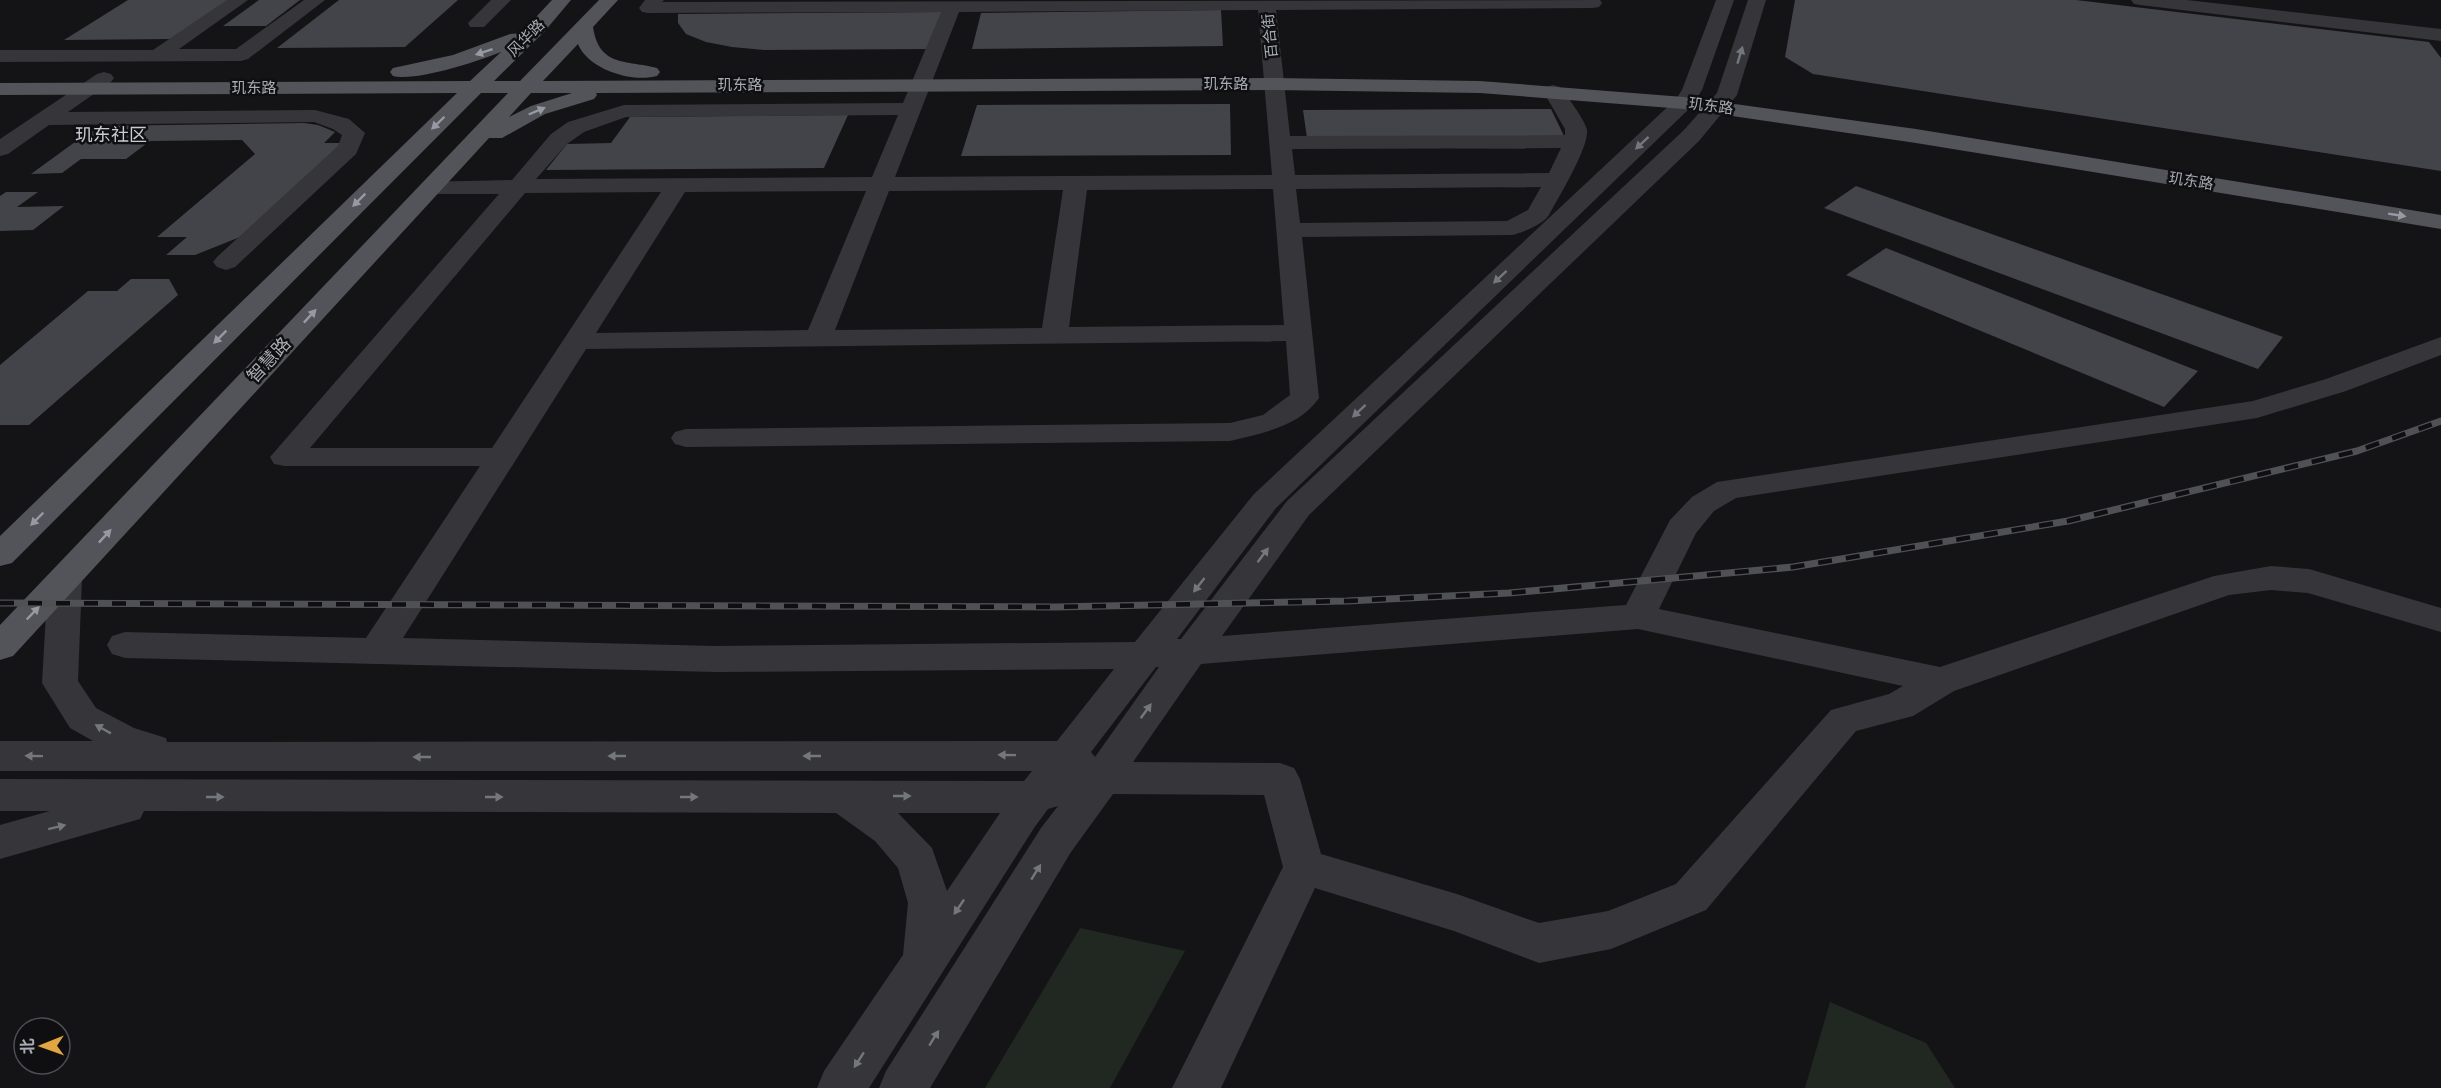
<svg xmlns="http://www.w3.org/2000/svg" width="2441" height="1088" font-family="Karla,'Noto Sans SC',sans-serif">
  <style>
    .green { fill: #212821 }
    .building { fill: #434449 }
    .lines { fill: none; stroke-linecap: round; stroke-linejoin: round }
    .minor { fill: #36363a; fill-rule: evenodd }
    .major { fill: #525459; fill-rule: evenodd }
    .rail-casing { stroke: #4f5155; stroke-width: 7 }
    .rail { stroke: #0f0f11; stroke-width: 4.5; stroke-dasharray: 14; stroke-linecap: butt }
    .oneway { fill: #969aa3 }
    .oneway2 { fill: #74777e }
    .labels { text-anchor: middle; stroke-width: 5; stroke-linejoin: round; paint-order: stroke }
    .far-street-label { font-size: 15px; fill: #a7acb5; stroke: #0f0f11 }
    .far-quarter-label { font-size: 18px; fill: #c8cbd1; stroke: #0f0f11 }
    .street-label { font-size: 18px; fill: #a7acb5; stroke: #0f0f11 }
  </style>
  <rect width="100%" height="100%" fill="#141416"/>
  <path class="green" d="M 1080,928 L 1185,951 L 1110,1088 L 985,1088 Z
    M 1830,1002 L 1926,1043 L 1955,1088 L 1805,1088 Z"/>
  <path class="building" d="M 128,0 L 228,0 L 170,39 L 64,40 Z
    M 259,0 L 300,0 L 266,26 L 223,26 Z
    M 339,0 L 458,0 L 405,47 L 277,48 Z
    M 1795,0 L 2076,0 L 2429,42 L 2441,58 L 2441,171 L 1813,74 L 1785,57 Z
    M 1221,10 L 1223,46 L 972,49 L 981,13 Z
    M 943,12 L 929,49 L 764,50 L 732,47 L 706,42 L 686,34 L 678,23 L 678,14 Z
    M 1230,104 L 1231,155 L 961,156 L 977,105 Z
    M 1551,109 L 1564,136 L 1307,138 L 1303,110 Z
    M 848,115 L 824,168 L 546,170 L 567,144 L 611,143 L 630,117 Z
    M 304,123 L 318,125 L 335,132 L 324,143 L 342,143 L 245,235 L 195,255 L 166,255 L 187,237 L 157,237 L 255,154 L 242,140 L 150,141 L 126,159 L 81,159 L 62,173 L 31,174 L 97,126 Z
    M 1856,186 L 2283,337 L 2258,369 L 1824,208 Z
    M 6,192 L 38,192 L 17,207 L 64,206 L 33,230 L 0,231 L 0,196 Z
    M 1886,248 L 2198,371 L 2164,407 L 1846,275 Z
    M 131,279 L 169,279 L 178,295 L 29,425 L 0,425 L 0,365 L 88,291 L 117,291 Z"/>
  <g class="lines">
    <path class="minor" d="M 227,0 L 248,0 L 179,49 L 236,49 L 304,0 L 325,0 L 248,59 L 241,61 L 0,62 L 0,50 L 153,50 Z
      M 491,0 L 511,0 L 484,27 L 470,27 L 468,23 Z
      M 645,0 L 664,0 L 662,2 L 1600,0 L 1602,3 L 1599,7 L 1593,8 L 1276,10 L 1290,136 L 1565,135 L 1565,129 L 1543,91 L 1546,87 L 1553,85 L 1560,87 C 1567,96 1585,120 1587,130 C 1589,148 1558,198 1549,215 C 1542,225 1524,232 1512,235 L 1302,237 L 1319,398 C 1299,427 1262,433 1230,441 L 686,447 L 675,444 L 671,438 L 675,432 L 686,429 L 1230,423 L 1263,415 L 1290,395 L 1286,341 L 586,349 L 403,638 L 715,646 L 1135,642 L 1254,494 L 1676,99 L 1682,90 L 1716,0 L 1734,0 L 1702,90 L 1691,107 L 1276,508 L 1177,639 L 1181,639 L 1287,501 L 1683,131 L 1717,93 L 1748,0 L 1766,0 L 1737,95 L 1699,141 L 1309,515 L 1222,636 L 1626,605 L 1670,520 L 1692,497 L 1717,482 L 2253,401 L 2326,379 L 2441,337 L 2441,355 L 2346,391 L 2257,418 L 1736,498 L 1714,511 L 1696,533 L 1659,609 L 1940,667 L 2214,576 L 2271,566 L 2309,569 L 2441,608 L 2441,632 L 2308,593 L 2271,590 L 2229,595 L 1954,691 L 1913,716 L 1856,731 L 1706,910 L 1611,949 L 1539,963 L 1454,931 L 1315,888 L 1221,1088 L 1172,1088 L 1283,867 L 1264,795 L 1113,794 L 1071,852 L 930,1088 L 879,1088 L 886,1071 L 1041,828 L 1058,806 L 1048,809 L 1034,828 L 869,1088 L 817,1088 L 824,1071 L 903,955 L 908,903 L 898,868 L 875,841 L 836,813 L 144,811 L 140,819 L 0,859 L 0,825 L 50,811 L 0,811 L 0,779 L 1024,781 L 1032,771 L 0,771 L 0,741 L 93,741 L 70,728 L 42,683 L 48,579 L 53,571 L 65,567 L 77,571 L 82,579 L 78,681 L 96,708 L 134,728 L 166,738 L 167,742 L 1057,741 L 1114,669 L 715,672 L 125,658 L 112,654 L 107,645 L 112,636 L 125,632 L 366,638 L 480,466 L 285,466 L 274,464 L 270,457 L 499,194 L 431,194 L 423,192 L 419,187 L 423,182 L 512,180 L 551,134 L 568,122 L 624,105 L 903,103 L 941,12 L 648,13 L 642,12 L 639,8 ZM 1258,10 L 1272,175 L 895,177 L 959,12 ZM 898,115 L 872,177 L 536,179 L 567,144 L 584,132 L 626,117 ZM 1561,148 L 1549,173 L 1295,175 L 1292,149 ZM 1541,187 L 1528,210 L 1507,221 L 1300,223 L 1296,189 ZM 1273,189 L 1284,325 L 1069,327 L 1087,190 ZM 1063,190 L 1042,328 L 835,330 L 889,191 ZM 866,191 L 808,330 L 596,333 L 685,192 ZM 661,192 L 492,448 L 310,448 L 525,193 ZM 1638,629 L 1903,686 L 1889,694 L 1831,710 L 1676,884 L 1608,911 L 1539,923 L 1457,894 L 1321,854 L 1300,779 L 1294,768 L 1280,763 L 1133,762 L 1201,664 ZM 1156,667 L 1159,667 L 1095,757 L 1091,752 ZM 898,813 L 1000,813 L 947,891 L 932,848 Z
      M 2131,0 L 2187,0 L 2441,29 L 2441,41 L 2140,5 L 2134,4 Z
      M 104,72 L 111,74 L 114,78 L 111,82 L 68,112 L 315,110 L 349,119 L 365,133 L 356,154 L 235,267 L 226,270 L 217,267 L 213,262 L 217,257 L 338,146 L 342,135 L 333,129 L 314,122 L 49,125 L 8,154 L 0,156 L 0,139 L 97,74 Z"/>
    <path class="major" d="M 552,0 L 571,0 L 544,32 L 494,81 L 520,81 L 599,0 L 618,0 L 593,27 C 599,67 626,60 657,68 L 660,72 L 657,76 C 631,83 588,69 578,44 L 543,81 L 1274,78 L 1480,81 L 1684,97 L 1916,129 L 2441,215 L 2441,229 L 1916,143 L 1684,109 L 1480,93 L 1274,90 L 596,93 L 597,95 L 594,99 L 545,114 L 502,138 L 489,138 L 13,656 L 0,660 L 0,625 L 508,93 L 481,93 L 12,563 L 0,566 L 0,536 L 457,93 L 0,95 L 0,83 L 470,81 L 501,52 C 479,61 415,82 393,76 L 390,72 L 393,68 L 453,55 L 510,34 L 521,33 ZM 531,93 L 572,93 L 531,106 L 509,117 Z"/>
    <defs>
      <path id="rail" d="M 0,603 L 1055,607 L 1347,601 L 1509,593 L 1793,567 L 2068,521 L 2357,451 L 2441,421"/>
    </defs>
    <use href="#rail" class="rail-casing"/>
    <use href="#rail" class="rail"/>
  </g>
  <defs><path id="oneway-solid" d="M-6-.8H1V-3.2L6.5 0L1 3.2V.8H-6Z" transform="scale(1.5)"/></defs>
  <g class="oneway">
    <use href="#oneway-solid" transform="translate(484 52) rotate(162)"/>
    <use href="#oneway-solid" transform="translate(537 111) rotate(-23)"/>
    <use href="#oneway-solid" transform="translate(438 123) rotate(136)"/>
    <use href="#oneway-solid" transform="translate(359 200) rotate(135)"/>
    <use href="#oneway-solid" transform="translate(2397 215) rotate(9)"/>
    <use href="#oneway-solid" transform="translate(310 316) rotate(-47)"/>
    <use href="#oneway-solid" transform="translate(220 337) rotate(135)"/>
    <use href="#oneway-solid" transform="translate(37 519) rotate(135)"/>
    <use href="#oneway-solid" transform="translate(105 536) rotate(-47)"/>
    <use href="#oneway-solid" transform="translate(33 613) rotate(-46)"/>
  </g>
  <g class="oneway2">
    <use href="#oneway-solid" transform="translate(1740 55) rotate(-73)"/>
    <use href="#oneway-solid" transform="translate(1642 143) rotate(137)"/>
    <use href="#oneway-solid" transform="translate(1500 277) rotate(137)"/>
    <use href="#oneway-solid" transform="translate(1359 411) rotate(137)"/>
    <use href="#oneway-solid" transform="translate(1263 555) rotate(-53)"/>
    <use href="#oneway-solid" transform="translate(1199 585) rotate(128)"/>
    <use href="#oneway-solid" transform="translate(1146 711) rotate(-54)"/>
    <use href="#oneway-solid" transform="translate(103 729) rotate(-151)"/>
    <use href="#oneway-solid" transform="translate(1007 755) rotate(-179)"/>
    <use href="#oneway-solid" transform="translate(34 756) rotate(-179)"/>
    <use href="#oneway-solid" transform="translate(617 756) rotate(180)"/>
    <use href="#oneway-solid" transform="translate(812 756) rotate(180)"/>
    <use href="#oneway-solid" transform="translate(422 757) rotate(180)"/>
    <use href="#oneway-solid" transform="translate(902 796)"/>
    <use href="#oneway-solid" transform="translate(215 797)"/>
    <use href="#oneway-solid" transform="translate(494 797)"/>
    <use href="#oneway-solid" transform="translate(689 797)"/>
    <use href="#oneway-solid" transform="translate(57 827) rotate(-14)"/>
    <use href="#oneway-solid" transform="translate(1036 872) rotate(-58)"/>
    <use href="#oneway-solid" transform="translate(959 907) rotate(124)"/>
    <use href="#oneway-solid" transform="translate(934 1038) rotate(-58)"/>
    <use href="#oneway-solid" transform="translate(859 1060) rotate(123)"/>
  </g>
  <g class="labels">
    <g class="far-street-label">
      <text transform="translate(1270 36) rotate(-96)" y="5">百合街</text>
      <text transform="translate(526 38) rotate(-45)" y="5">风华路</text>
      <text x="1226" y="89">玑东路</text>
      <text x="740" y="90">玑东路</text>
      <text x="254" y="93">玑东路</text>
      <text transform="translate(1711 106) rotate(7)" y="5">玑东路</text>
      <text transform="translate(2191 181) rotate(9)" y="5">玑东路</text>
    </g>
    <g class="far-quarter-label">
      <text x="111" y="141">玑东社区</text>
    </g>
    <g class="street-label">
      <text transform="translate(269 360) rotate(-47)" y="6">智慧路</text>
    </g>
  </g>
  <g transform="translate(42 1046) rotate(269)"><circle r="28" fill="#0f0f11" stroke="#4c4e53" stroke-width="1.5"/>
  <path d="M0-4.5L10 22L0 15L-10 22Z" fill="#e1a641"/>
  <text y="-9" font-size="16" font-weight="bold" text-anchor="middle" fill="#a7acb5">北</text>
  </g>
</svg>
